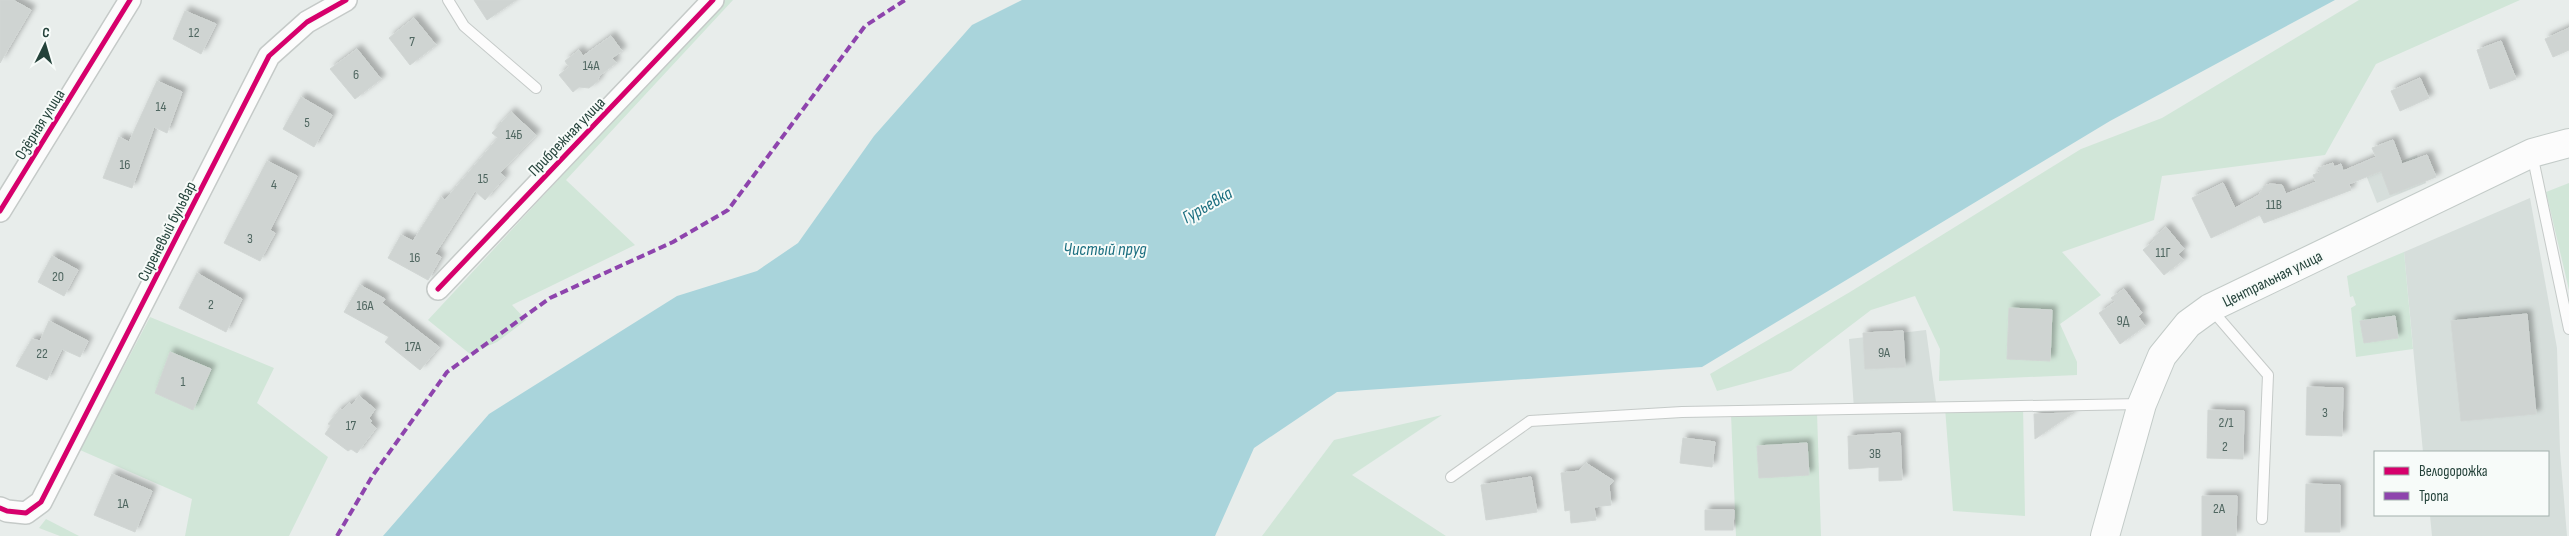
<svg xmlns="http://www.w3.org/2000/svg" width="2569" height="536" font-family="'Sofia Sans Condensed',sans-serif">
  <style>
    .built { fill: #d6dedb }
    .green { fill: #d1e6d8 }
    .water { fill: #a9d4db }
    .building { fill: #cfd4d2; stroke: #d1d6d4; filter: url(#shadow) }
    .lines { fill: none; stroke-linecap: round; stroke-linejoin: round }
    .service-casing { stroke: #c5cac8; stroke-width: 12 }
    .minor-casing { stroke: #c5cac8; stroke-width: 24 }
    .secondary-casing { stroke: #c3cbc8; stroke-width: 30 }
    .service { stroke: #fcfcfc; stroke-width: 10 }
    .minor { stroke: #fcfcfc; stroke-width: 21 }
    .secondary { stroke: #fcfcfc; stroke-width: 28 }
    .quiet { stroke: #8e44ad; stroke-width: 4; stroke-dasharray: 8 4; stroke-linecap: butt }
    .cycleway-casing { stroke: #f7fbf9; stroke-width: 8 }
    .cycleway { stroke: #d6006c; stroke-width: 5 }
    .labels { text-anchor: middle; stroke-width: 4; stroke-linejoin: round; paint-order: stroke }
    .number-label { font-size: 14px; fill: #506761 }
    .street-label { font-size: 16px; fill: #24423a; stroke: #f7fbf9 }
    .water-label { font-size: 18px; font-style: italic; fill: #1c6f80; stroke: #f7fbf9 }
  </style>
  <defs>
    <filter id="shadow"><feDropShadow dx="4.5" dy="-4.5" stdDeviation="2.5" flood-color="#0004"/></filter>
  </defs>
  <rect width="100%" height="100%" fill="#e8edeb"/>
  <path class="built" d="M 2417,155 L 2426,183 L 2377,203 L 2366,175 Z
    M 2530,198 L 2557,348 L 2560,451 L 2567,536 L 2432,536 L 2430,515 L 2548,515 L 2548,452 L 2423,452 L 2404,252 Z
    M 1926,330 L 1936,402 L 1854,409 L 1849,339 Z"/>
  <path class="green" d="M 725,0 L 733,0 L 566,180 L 635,245 L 512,305 L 526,320 L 497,342 L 470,354 L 428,320 Z
    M 2359,0 L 2520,0 L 2376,64 L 2325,155 L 2162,176 L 2154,220 L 2062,252 L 2101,295 L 2060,324 L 2077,362 L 2077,375 L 1939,381 L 1940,349 L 1915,296 L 1871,310 L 1791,371 L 1717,391 L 1710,374 L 1850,292 L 2081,149 L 2162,118 Z
    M 2569,183 L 2569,290 L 2546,192 Z
    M 2404,252 L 2413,349 L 2356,357 L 2351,308 L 2356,305 L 2353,296 L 2350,297 L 2347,276 Z
    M 150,317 L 274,368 L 257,403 L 328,457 L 289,536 L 185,536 L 192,499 L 80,450 Z
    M 2023,405 L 2025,516 L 1953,511 L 1945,408 Z
    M 1817,412 L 1821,536 L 1736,536 L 1731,414 Z
    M 1442,415 L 1352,475 L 1446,536 L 1262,536 L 1334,440 Z
    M 46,519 L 79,536 L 60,536 L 39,528 Z"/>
  <path class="water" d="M 1022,0 L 2335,0 L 2110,121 L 1702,367 L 1337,392 L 1254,448 L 1215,536 L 383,536 L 489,414 L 677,296 L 757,271 L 798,243 L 874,136 L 972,25 Z"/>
  <path class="building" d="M 0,0 L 13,0 L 31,10 L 0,63 Z
    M 474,0 L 516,0 L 487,20 Z
    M 185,11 L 216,24 L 201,54 L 173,39 Z
    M 414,18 L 436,45 L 410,65 L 389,38 Z
    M 2569,28 L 2569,50 L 2553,57 L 2545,39 Z
    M 611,36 L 622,51 L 612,58 L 616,63 L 599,76 L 598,81 L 589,88 L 579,87 L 573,92 L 559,75 L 569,67 L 565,61 L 579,50 L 583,56 Z
    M 2501,41 L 2516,79 L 2490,89 L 2477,50 Z
    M 357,49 L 381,79 L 355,99 L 330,69 Z
    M 2420,78 L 2429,98 L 2400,111 L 2391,91 Z
    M 157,81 L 182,92 L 167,133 L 154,127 L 132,188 L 103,178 L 119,137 L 129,142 Z
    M 301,97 L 332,115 L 314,147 L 283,129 Z
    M 511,112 L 536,135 L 500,173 L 505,177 L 485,200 L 475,191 L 435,254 L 441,257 L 428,280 L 388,258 L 401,235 L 413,241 L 441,197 L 445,200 L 498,138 L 492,133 Z
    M 2393,140 L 2402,164 L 2427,155 L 2436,177 L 2390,195 L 2381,171 L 2349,184 L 2351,190 L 2264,223 L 2260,215 L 2211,238 L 2192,198 L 2223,183 L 2235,208 L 2259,195 L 2264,186 L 2270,184 L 2282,185 L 2286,194 L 2316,182 L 2313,175 L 2320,172 L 2318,168 L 2333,163 L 2334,167 L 2341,164 L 2343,171 L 2376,157 L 2372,148 Z
    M 267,161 L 297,176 L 270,230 L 275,233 L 260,261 L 224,243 Z
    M 2166,227 L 2184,249 L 2178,254 L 2183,260 L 2164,275 L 2143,250 L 2155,240 L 2153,238 Z
    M 52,256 L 78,270 L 64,296 L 38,282 Z
    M 197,273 L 242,299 L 226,332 L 179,308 Z
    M 360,285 L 385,299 L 382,303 L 439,347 L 420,370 L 385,342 L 389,337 L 344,312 Z
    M 2124,289 L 2142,313 L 2138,316 L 2145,326 L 2120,344 L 2099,313 L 2115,302 L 2111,298 Z
    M 2009,308 L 2052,310 L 2050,361 L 2007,359 Z
    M 2527,314 L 2536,414 L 2461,421 L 2451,321 Z
    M 2395,316 L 2398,338 L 2364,343 L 2360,321 Z
    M 49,321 L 88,341 L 80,357 L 62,349 L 47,380 L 16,366 L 32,339 L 40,341 Z
    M 1903,331 L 1905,367 L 1865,369 L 1863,333 Z
    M 170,352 L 211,369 L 193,410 L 155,393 Z
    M 2307,387 L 2343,388 L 2342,436 L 2306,435 Z
    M 359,396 L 375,409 L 369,418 L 372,421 L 370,423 L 376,428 L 357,453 L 351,449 L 348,451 L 325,434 L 331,425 L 328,424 L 340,409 L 342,410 L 349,403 L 352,405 Z
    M 2208,410 L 2244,411 L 2243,459 L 2207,458 Z
    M 2073,413 L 2035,439 L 2034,414 Z
    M 1900,433 L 1902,480 L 1879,481 L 1879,467 L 1849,469 L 1848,436 Z
    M 1683,438 L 1715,442 L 1712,467 L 1680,463 Z
    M 1807,443 L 1809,475 L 1759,478 L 1757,446 Z
    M 1586,463 L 1614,481 L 1609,486 L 1611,505 L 1594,507 L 1596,520 L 1571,523 L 1570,510 L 1565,511 L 1561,473 L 1579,471 Z
    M 112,474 L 152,491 L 135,532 L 94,515 Z
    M 1531,477 L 1537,512 L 1486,520 L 1481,485 Z
    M 2306,484 L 2340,485 L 2340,532 L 2305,532 Z
    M 2202,496 L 2237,496 L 2236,536 L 2202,536 Z
    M 1705,510 L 1734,510 L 1733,530 L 1705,530 Z"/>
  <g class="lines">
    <defs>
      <path id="service" d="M 448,0 L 464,26 L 536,88
        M 2532,154 L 2569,329
        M 2211,309 L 2268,375 L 2262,519
        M 1451,477 L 1530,421 L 1682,412 L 2141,404"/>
      <path id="minor" d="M 0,211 L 130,0
        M 438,289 L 713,0
        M 0,508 L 7,511 L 26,513 L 41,502 L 269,56 L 307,22 L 346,0"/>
      <path id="secondary" d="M 2105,536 L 2142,404 L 2162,356 L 2188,324 L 2210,308 L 2532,153 L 2569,143"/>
    </defs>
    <use href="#service" class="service-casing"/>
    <use href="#minor" class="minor-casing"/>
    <use href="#secondary" class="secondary-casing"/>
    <use href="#service" class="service"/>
    <use href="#minor" class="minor"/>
    <use href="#secondary" class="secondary"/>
    <path class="quiet" d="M 337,536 L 373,475 L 447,372 L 550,298 L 673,242 L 728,210 L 865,26 L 905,0"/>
    <defs>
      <path id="cycleway" d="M 0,211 L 130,0
        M 438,289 L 713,0
        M 0,508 L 7,511 L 26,513 L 41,502 L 269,56 L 307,22 L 346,0"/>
    </defs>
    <use href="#cycleway" class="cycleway-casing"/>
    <use href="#cycleway" class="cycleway"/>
  </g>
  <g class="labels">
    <g class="number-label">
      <text x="194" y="37">12</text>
      <text x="412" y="46">7</text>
      <text x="591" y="70">14А</text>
      <text x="356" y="79">6</text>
      <text x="161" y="111">14</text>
      <text x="307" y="127">5</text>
      <text x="514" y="139">14Б</text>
      <text x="125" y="169">16</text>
      <text x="483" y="183">15</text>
      <text x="274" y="189">4</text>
      <text x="2274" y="209">11В</text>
      <text x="250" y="243">3</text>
      <text x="2163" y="257">11Г</text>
      <text x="415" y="262">16</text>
      <text x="58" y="281">20</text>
      <text x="211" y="309">2</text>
      <text x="365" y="310">16А</text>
      <text x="2123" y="325">9Д</text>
      <text x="413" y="351">17А</text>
      <text x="1884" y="357">9А</text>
      <text x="42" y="358">22</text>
      <text x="183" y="386">1</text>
      <text x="2325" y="417">3</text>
      <text x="2226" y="427">2/1</text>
      <text x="351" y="430">17</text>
      <text x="2225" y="451">2</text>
      <text x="1875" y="458">3В</text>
      <text x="123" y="508">1А</text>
      <text x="2219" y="513">2А</text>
    </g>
    <g class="street-label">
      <text transform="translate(39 124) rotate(-58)" y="6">Озёрная улица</text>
      <text transform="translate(566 136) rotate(-46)" y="6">Прибрежная улица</text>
      <text transform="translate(166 231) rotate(-63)" y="6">Сиреневый бульвар</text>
      <text transform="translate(2272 278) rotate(-26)" y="6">Центральная улица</text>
    </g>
    <g class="water-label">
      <text transform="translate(1207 205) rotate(-30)" y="6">Гурьевка</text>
      <text x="1105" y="255">Чистый пруд</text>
    </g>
  </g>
  <rect x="2374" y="451" width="175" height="65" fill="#f7fbf9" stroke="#a3b1ad"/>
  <rect x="2384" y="467" width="25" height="8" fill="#d6006c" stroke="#a3b1ad"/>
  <text x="2419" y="476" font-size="15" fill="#24423a">Велодорожка</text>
  <rect x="2384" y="492" width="25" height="8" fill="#8e44ad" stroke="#a3b1ad"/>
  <text x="2419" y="501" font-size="15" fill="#24423a">Тропа</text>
  <g transform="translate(45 45) rotate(5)" stroke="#f7fbf9" stroke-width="4" paint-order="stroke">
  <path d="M0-4L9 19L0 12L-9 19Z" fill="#24423a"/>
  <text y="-8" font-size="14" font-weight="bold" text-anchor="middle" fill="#24423a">С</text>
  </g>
</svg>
